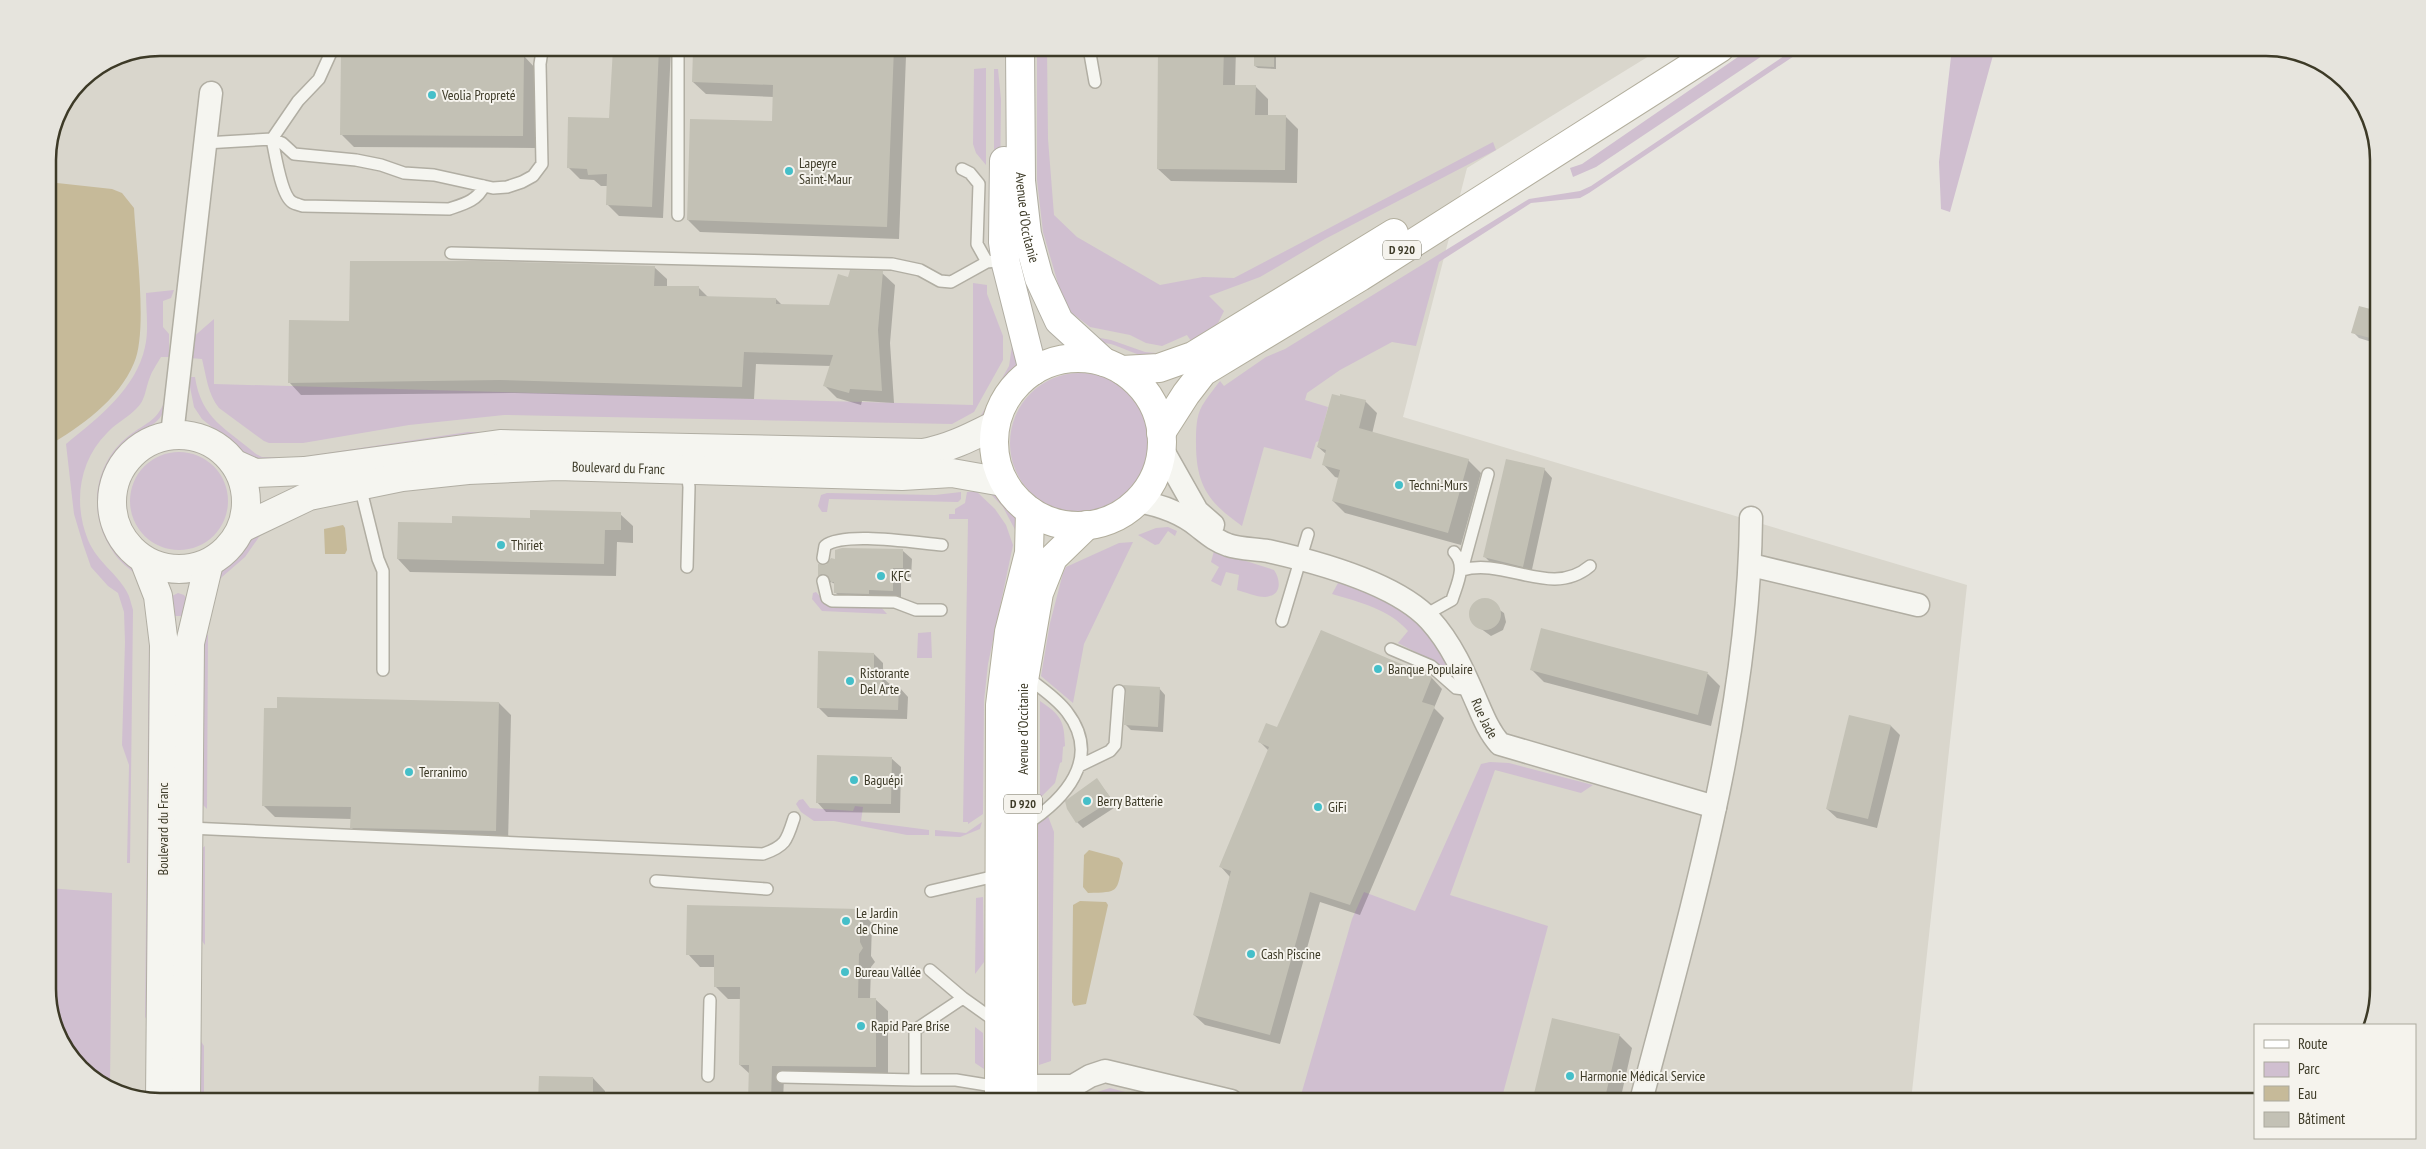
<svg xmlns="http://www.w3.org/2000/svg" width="2426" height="1149" font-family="'PT Sans Narrow',sans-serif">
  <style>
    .built { fill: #d9d6cc }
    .green { fill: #d0bfd0 }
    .water { fill: #c6ba99 }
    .shadow { fill: #0003 }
    .building { fill: #c3c1b5 }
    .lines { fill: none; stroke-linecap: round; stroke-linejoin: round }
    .service-casing { stroke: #b1aea3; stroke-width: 14 }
    .minor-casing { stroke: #b1aea3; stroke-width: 25 }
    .tertiary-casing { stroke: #b1aea3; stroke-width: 30 }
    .secondary-casing { stroke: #b1aea3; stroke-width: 30 }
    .primary-casing { stroke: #b2ae9d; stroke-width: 30 }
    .service { stroke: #f5f5f0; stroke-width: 11 }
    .minor { stroke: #f5f5f0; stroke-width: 22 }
    .tertiary { stroke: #f5f5f0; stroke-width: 28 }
    .secondary { stroke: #fff; stroke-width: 28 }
    .primary { stroke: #fff; stroke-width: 28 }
    .poi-dot { fill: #45bfc9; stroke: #f5f3ed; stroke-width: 2 }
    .labels { text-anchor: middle; stroke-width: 4; stroke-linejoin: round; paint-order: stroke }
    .shield { fill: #f5f3ed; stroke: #747262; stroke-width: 1 }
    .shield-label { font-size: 12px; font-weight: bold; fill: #3d3a27 }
    .poi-label { font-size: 14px; fill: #3d3a27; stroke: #f5f3ed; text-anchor: start }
    .street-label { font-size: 14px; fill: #3d3a27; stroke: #f5f3ed }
    .rim { fill: none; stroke: #3d3a27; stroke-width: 2.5 }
  </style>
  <rect width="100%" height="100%" fill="#e7e5de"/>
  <path class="built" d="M 160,48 L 1662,48 L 1467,168 L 1403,417 L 1967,585 L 1911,1101 L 160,1101 L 117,1093 L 67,1052 L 48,997 L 48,153 L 56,117 L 81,80 L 117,56 Z"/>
  <path class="green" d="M 1037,48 L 1047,48 L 1048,139 L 1054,215 L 1077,237 L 1160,285 L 1203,277 L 1234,278 L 1493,142 L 1496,150 L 1325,239 L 1260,277 L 1209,296 L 1224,311 L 1218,323 L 1193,344 L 1187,335 L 1162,346 L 1146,343 L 1130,335 L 1090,327 L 1068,310 L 1059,287 L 1043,232 L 1037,180 Z
    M 1751,48 L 1774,48 L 1596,167 L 1573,177 L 1570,168 L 1582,164 Z
    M 1796,48 L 1806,48 L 1589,193 L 1580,198 L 1531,203 L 1439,262 L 1416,346 L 1392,342 L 1340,370 L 1307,393 L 1305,400 L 1328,407 L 1319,441 L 1316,442 L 1311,459 L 1264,447 L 1242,526 C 1208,502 1196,485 1196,443 C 1196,431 1196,416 1202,406 C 1207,397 1214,389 1220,381 L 1224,386 L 1266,357 L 1285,349 L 1529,199 L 1580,191 L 1591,186 Z
    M 1952,48 L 1995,48 L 1950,212 L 1941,209 L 1939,162 Z
    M 986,68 L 986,165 L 976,153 L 973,144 L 974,69 Z
    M 994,69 L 998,69 L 1001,99 L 1000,187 L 994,175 Z
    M 973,283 L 987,285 L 987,294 L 1003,336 L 1003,360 L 974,412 L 952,424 L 504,415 L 409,425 L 303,443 L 269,443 L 264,441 L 219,408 C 208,395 206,375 202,359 L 190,358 L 191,339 L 214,319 L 214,384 L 973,405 Z
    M 174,290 L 171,298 L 163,301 L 163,327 L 169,334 L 169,357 L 161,357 C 157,364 152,371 150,377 C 145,389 146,400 136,409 C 127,418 116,423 107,433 C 79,461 73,503 88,540 C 98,563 116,572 127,592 C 130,597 131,604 133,610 L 130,863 L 127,863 L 129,765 L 122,745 L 125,642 L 124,612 L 118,593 L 108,586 L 91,567 L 83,544 L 74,514 L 66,444 C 98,418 136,389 145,347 C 149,330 146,310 146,293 Z
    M 1070,321 L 1085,335 L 1111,340 L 1145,352 L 1167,354 L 1180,348 L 1182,351 C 1157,366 1138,354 1114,345 C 1106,342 1096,343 1087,340 C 1079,337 1072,329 1065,323 Z
    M 1019,344 L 1019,365 L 996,405 L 988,416 L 979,419 L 1009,366 L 1012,346 Z
    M1010 443a70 70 0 1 1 140 0a70 70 0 1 1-140 0Z
    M 188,377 L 195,377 C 201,419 227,429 256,454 L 262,457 L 294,458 L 264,464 L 245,454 L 202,419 L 194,407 Z
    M 166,396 C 166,425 148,424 130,440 C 105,463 95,495 104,527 C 111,548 129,559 139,577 C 130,569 118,561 112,550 C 88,515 93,467 125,439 C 143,423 159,423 166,396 Z
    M 468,432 L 488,432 L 489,437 L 313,461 L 314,455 Z
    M130 501a49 49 0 1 1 98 0a49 49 0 1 1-98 0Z
    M 983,486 C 1006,491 1013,506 1022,526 L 1019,537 L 1003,507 Z
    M 976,491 L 995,509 L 1006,525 L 1013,545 L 988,664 L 984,701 L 983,814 L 968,824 L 968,822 L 963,822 L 968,519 L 949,519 L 949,514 L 955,514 L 955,509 L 965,503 L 967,492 Z
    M 961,492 L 961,499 L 958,502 L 829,499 L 827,512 L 822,512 L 818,506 L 821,495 L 827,493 L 935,495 Z
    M 275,522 L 259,537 L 245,557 L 222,577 L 216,585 L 220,569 L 242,549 L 252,534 Z
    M 1168,527 L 1177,531 L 1175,536 L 1168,531 L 1159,544 L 1155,545 L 1138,535 L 1156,528 Z
    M 1133,542 L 1084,644 L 1073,703 L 1041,676 L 1050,623 L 1063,573 L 1066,567 L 1119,543 Z
    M 1214,551 L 1274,570 C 1281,580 1282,596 1265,597 C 1256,597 1245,592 1237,590 L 1239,575 L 1226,572 L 1221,586 L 1211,581 L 1219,567 L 1211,562 Z
    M 1338,583 C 1391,597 1420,616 1448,663 L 1443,666 L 1398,643 L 1408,631 C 1389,609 1359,602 1332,594 Z
    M 816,592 L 823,599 L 879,605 L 887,614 L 822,611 L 812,599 L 813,593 Z
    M 178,593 L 184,595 L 187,599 L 187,616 L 169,616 L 172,596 Z
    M 202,629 L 208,635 L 207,809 L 203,805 L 198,786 Z
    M 931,632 L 932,658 L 917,658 L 918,633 Z
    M 151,633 L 150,1023 L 145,1017 L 149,638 Z
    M 1040,701 C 1062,716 1064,721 1065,746 L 1063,747 L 1062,762 L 1060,763 L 1055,783 L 1040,798 Z
    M 1490,762 L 1509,763 L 1593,785 L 1581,793 L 1495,770 L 1450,895 L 1548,926 L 1501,1101 L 1325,1101 L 1301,1095 L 1352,919 L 1364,892 L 1415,911 L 1481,764 Z
    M 803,799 L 810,808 L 853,811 L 855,806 L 863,807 L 861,821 L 929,830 L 929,835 L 907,835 L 834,821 L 814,821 L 801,812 L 796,804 L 799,800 Z
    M 1048,816 L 1054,832 L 1051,1061 L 1039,1065 L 1038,822 Z
    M 982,822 L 980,829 L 960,837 L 935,836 L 935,830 L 966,833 Z
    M 205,846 L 205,945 L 199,937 L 201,849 Z
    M 48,888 L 112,893 L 110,1088 L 67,1052 L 48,997 Z
    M 983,897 L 984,962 L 975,974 L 976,898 Z
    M 975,1027 L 983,1033 L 984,1069 L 975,1063 Z
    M 200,1040 L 204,1046 L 204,1101 L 194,1101 Z
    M 1110,1088 L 1159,1101 L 1068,1101 Z"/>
  <path class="water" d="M 48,182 L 112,189 L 122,193 L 134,208 C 136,246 148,332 134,363 C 118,401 81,426 48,446 Z
    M 343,525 L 345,528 L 347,550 L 345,554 L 325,554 L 324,529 Z
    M 1089,850 L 1119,858 L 1123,863 C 1116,893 1120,892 1088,893 L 1083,887 L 1084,855 Z
    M 1080,901 L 1106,902 L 1108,905 L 1086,1004 L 1074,1006 L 1072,1002 L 1073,905 Z"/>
  <path class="shadow" d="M 614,48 L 671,48 L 663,218 L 619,216 L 607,204 L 608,186 L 601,186 L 594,180 L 580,179 L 568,167 L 611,119 Z
    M 776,48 L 898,48 L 906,56 L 899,239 L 700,232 L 688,220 L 773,123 L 774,97 L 706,94 L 693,82 L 776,55 Z
    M 1159,48 L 1236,48 L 1235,86 L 1255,86 L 1268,99 L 1268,116 L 1285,116 L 1298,129 L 1297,183 L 1171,181 L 1158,169 Z
    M 1256,48 L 1276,48 L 1276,69 L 1258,68 L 1255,66 Z
    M 524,56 L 536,69 L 535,148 L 354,147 L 342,135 Z
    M 654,267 L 667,279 L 667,287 L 698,287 L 709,298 L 776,299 L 783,306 L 830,306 L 849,279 L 882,273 L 895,285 L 890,343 L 894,403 L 862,401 L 861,405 L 837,398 L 825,386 L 831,366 L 756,364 L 754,399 L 514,393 L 301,395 L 289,382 L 350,323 Z
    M 2360,308 L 2378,313 L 2378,344 L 2359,338 L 2353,332 Z
    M 1365,401 L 1377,413 L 1372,434 L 1468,460 L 1481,473 L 1461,545 L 1345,513 L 1333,501 L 1339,478 L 1335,477 L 1323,464 L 1326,454 L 1318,447 Z
    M 1544,469 L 1552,478 L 1531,574 L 1492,564 L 1484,556 Z
    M 620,514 L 633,526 L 633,543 L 617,542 L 616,576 L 410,572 L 398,559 L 453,524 Z
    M 903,551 L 912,559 L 911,577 L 901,577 L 901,599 L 844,601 L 835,592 L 835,584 L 831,582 L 827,584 L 819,575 L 836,560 Z
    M 1485,600 L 1504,613 L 1506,622 L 1503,630 L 1491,636 L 1473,623 L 1471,614 L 1477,602 Z
    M 1321,631 L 1432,678 L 1442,689 L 1434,708 L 1444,718 L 1360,915 L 1320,902 L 1280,1044 L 1205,1025 L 1194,1015 L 1230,877 L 1221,867 L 1269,751 L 1260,742 L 1278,729 Z
    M 874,654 L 883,663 L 883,678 L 892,686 L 899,687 L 908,697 L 907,719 L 828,717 L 818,707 Z
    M 1531,669 L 1708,674 L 1720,686 L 1711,726 L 1544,682 Z
    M 1159,688 L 1165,695 L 1163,732 L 1131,730 L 1125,724 Z
    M 499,703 L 511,715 L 508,843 L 364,840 L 351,827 L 351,819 L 275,817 L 263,805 Z
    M 1850,716 L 1891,726 L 1900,735 L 1877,828 L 1837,818 L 1827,809 Z
    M 891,758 L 901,767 L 900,813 L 826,812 L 817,802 Z
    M 1097,780 L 1117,806 L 1083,828 L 1077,822 Z
    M 860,911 L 872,923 L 871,956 L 875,962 L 871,967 L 870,999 L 875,999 L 888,1011 L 888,1079 L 784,1078 L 783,1101 L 749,1101 L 750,1074 L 740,1065 L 741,999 L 728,999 L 715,986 L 715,967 L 700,967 L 688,954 Z
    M 1553,1020 L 1620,1036 L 1632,1048 L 1620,1101 L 1533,1101 Z
    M 593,1078 L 605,1091 L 605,1096 L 692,1098 L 695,1101 L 540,1101 Z
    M 1695,1092 L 1736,1101 L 1692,1101 Z"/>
  <path class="building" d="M 613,48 L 659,48 L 652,207 L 606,205 L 607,174 L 588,175 L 587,169 L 567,168 L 568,117 L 609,118 Z
    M 775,48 L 894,48 L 887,227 L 687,220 L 690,119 L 772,121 L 773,85 L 692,82 L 693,51 L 774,54 Z
    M 1158,48 L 1224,48 L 1223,85 L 1256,85 L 1255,115 L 1286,115 L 1285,170 L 1157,169 Z
    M 1254,48 L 1274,48 L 1274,67 L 1254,66 Z
    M 341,54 L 524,55 L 523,136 L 340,135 Z
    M 350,261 L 481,261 L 655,266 L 654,286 L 699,286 L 699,296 L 776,298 L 776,304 L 829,305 L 838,274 L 848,277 L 850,270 L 883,271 L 878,330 L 882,391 L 850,389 L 849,393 L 823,386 L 833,355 L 744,352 L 742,387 L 500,380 L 288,383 L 289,320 L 349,321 Z
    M 2359,306 L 2378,311 L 2378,340 L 2351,333 Z
    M 1332,394 L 1340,396 L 1340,394 L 1366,400 L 1359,428 L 1469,459 L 1448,533 L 1332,501 L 1340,470 L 1322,465 L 1326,450 L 1317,447 Z
    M 1506,459 L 1545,468 L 1523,567 L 1483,557 Z
    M 530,510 L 621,512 L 621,530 L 605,530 L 604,564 L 397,559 L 398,522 L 452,523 L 452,516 L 530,518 Z
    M 842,548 L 903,549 L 903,568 L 893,568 L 893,591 L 869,590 L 869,594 L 834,593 L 834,582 L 831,582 L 828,576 L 822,574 L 818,576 L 818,564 L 826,565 L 831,558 L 835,559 L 835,550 Z
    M1469 614a16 16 0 1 1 32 0a16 16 0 1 1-32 0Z
    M 1541,628 L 1708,672 L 1698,715 L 1530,670 Z
    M 1321,630 L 1432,677 L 1422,702 L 1435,706 L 1350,905 L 1310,892 L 1270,1035 L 1193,1015 L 1231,871 L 1219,867 L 1269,747 L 1258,742 L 1266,723 L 1277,727 Z
    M 818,651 L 874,653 L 874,675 L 883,676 L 882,686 L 899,686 L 898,710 L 817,708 Z
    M 1123,685 L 1160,687 L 1158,727 L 1124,725 L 1126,692 Z
    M 277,697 L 499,702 L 496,831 L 350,828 L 351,807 L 262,806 L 264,708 L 277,708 Z
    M 1849,715 L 1891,725 L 1868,819 L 1826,809 Z
    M 817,755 L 892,757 L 891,804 L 816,803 Z
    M 1097,778 L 1112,800 L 1076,823 L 1067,809 L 1065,801 Z
    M 687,905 L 860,909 L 860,942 L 863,948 L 859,954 L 858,998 L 876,998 L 876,1067 L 772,1066 L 771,1102 L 748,1102 L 749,1065 L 739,1065 L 740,987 L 714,987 L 714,955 L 686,955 Z
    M 1552,1018 L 1620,1034 L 1604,1102 L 1532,1102 Z
    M 539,1076 L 593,1077 L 593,1102 L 538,1102 Z"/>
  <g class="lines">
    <defs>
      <path id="service" d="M 333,48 L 319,79 L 298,101 L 272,139 C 275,153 281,195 292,202 C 295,204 300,205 303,206 L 449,209 C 464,204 477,201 484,186
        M 1089,48 L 1095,82
        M 205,143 L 272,139 L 282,143 L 294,154 L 356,160 L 381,165 L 404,173 L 434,175 L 493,188 L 507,187 L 522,182 L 533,176 L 542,164 L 540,64 L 542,51 L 545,48
        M 962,169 L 970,173 L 979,184 L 977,244 L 987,262
        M 678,215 L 678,48
        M 451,253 L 892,264 L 920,270 L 940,281 L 951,282 L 987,262 L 1006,260
        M 687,471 L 689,487 L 687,567
        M 360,486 L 378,559 L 383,571 L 383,670
        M 823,558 L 825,546 C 844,531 916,543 942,545
        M 1462,570 C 1505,557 1551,599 1590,566
        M 1462,570 L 1488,474
        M 823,581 L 827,598 L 832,601 L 895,602 L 916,610 L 941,610
        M 1425,615 L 1452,600 C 1457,584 1467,566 1454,552
        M 1282,621 L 1308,534
        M 1391,649 L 1431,666 L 1456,688 L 1464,689 L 1470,686
        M 1079,766 L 1110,751 L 1115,745 L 1119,691
        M 1025,825 C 1064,800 1103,759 1067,712 C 1057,698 1039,687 1026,676
        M 189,828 L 763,854 C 786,846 787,840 794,818
        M 656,881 L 767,889
        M 931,891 L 1000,875
        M 930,970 L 963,998
        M 998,1023 L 963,998 L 915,1030 L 915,1080 L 956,1080 L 999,1087
        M 708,1076 L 710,1000
        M 782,1077 L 915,1080"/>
      <g id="minor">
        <path d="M 172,435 L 211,93"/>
        <path d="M 1162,449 L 1197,511 L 1213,525"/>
        <path id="s1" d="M 1137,501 C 1160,505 1181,512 1199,527 C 1208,534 1216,541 1228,545 C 1239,549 1256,549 1268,551 C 1317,562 1396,583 1430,620 C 1452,644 1465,675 1478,705 C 1484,719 1490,733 1500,744 L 1715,807"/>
        <path d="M 1751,565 L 1918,605"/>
        <path d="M 1023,1086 L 1073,1086 L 1090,1076 L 1105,1071 L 1231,1101"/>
        <path d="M 1641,1101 C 1691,910 1749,716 1751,518"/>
      </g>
      <g id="tertiary">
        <circle cx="179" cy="502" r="67"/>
        <path d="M 235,464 L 255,473 L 304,471 L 500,444 L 923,453 C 950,448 971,437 995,425"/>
        <path id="s2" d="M 242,528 L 309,496 L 402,477 L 468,470 L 557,466 L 902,476 L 952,473 L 1003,482"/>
        <path d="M 144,560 L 158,596 L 164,645 L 160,1101"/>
        <path d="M 186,1101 L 190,643 L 209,563"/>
      </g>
      <g id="secondary">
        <path id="s3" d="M 1020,48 L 1021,181 L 1027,234 L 1039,278 L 1059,321 L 1104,362"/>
        <path d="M 1004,161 L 1003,242 L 1006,264 L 1033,371"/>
      </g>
      <g id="primary">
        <circle cx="1078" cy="442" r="84"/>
        <path d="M 1122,370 L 1159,368 L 1193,356 L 1394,233"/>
        <path d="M 1161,433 L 1186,394 L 1203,372 L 1360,277 L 1720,48"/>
        <path d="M 999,1101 L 1000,705 L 1009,632 L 1029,553 L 1030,511"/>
        <path id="s4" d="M 1023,1101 L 1023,686 L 1039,593 L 1053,558 L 1087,525"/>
      </g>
    </defs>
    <use href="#service" class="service-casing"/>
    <use href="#minor" class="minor-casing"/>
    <use href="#tertiary" class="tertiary-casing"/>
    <use href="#secondary" class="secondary-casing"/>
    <use href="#primary" class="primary-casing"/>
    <use href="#service" class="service"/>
    <use href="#minor" class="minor"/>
    <use href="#tertiary" class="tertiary"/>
    <use href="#secondary" class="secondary"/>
    <use href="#primary" class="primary"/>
  </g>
  <g class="poi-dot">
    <circle cx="432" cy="95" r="5"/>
    <circle cx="789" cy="171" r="5"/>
    <circle cx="1399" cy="485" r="5"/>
    <circle cx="501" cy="545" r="5"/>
    <circle cx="881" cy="576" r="5"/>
    <circle cx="1378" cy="669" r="5"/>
    <circle cx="850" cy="681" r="5"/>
    <circle cx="409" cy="772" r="5"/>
    <circle cx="854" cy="780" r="5"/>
    <circle cx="1087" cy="801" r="5"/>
    <circle cx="1318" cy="807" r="5"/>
    <circle cx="846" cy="921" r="5"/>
    <circle cx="1251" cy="954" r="5"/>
    <circle cx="845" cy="972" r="5"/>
    <circle cx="861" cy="1026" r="5"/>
    <circle cx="1570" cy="1076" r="5"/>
  </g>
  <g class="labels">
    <g class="shield">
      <rect x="1383" y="240.5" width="38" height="19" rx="4"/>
      <rect x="1004" y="794.5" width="38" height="19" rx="4"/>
    </g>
    <g class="shield-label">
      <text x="1402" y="254">D 920</text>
      <text x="1023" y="808">D 920</text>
    </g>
    <g class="poi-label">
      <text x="442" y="100">Veolia Propreté</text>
      <text x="799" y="168">Lapeyre<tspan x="799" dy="16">Saint-Maur</tspan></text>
      <text x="1409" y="490">Techni-Murs</text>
      <text x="511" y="550">Thiriet</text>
      <text x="891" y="581">KFC</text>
      <text x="1388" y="674">Banque Populaire</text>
      <text x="860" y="678">Ristorante<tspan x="860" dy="16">Del Arte</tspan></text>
      <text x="419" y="777">Terranimo</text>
      <text x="864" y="785">Baguépi</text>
      <text x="1097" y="806">Berry Batterie</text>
      <text x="1328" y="812">GiFi</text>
      <text x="856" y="918">Le Jardin<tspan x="856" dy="16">de Chine</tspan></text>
      <text x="1261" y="959">Cash Piscine</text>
      <text x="855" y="977">Bureau Vallée</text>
      <text x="871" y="1031">Rapid Pare Brise</text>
      <text x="1580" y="1081">Harmonie Médical Service</text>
    </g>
    <g class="street-label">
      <text dy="5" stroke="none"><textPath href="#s3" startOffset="170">Avenue d'Occitanie</textPath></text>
      <text dy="5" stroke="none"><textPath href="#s2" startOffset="386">Boulevard du Franc</textPath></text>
      <text dy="5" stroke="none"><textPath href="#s1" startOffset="434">Rue Jade</textPath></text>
      <text dy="5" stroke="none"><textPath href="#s4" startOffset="372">Avenue d'Occitanie</textPath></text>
      <text transform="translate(163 829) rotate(-90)" y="5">Boulevard du Franc</text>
    </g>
  </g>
  <path d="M0 0H2426V1149H0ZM160 56H2266A104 104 0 0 1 2370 160V989A104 104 0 0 1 2266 1093H160A104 104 0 0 1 56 989V160A104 104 0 0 1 160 56Z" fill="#e6e4dd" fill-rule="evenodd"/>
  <path class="rim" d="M160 56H2266A104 104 0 0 1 2370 160V989A104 104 0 0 1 2266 1093H160A104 104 0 0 1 56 989V160A104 104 0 0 1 160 56Z"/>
  <rect x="2254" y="1024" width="162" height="115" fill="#f5f3ed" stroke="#aba99e"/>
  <rect x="2264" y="1040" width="25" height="8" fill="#ffffff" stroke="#aba99e"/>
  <text x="2298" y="1049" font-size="15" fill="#3d3a27">Route</text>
  <rect x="2264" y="1062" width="25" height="15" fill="#d0bfd0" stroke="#aba99e"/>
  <text x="2298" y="1074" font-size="15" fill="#3d3a27">Parc</text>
  <rect x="2264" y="1086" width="25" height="15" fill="#c6ba99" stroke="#aba99e"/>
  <text x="2298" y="1099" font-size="15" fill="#3d3a27">Eau</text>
  <rect x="2264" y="1112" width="25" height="15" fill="#c3c1b5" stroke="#aba99e"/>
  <text x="2298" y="1124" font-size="15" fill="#3d3a27">Bâtiment</text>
</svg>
